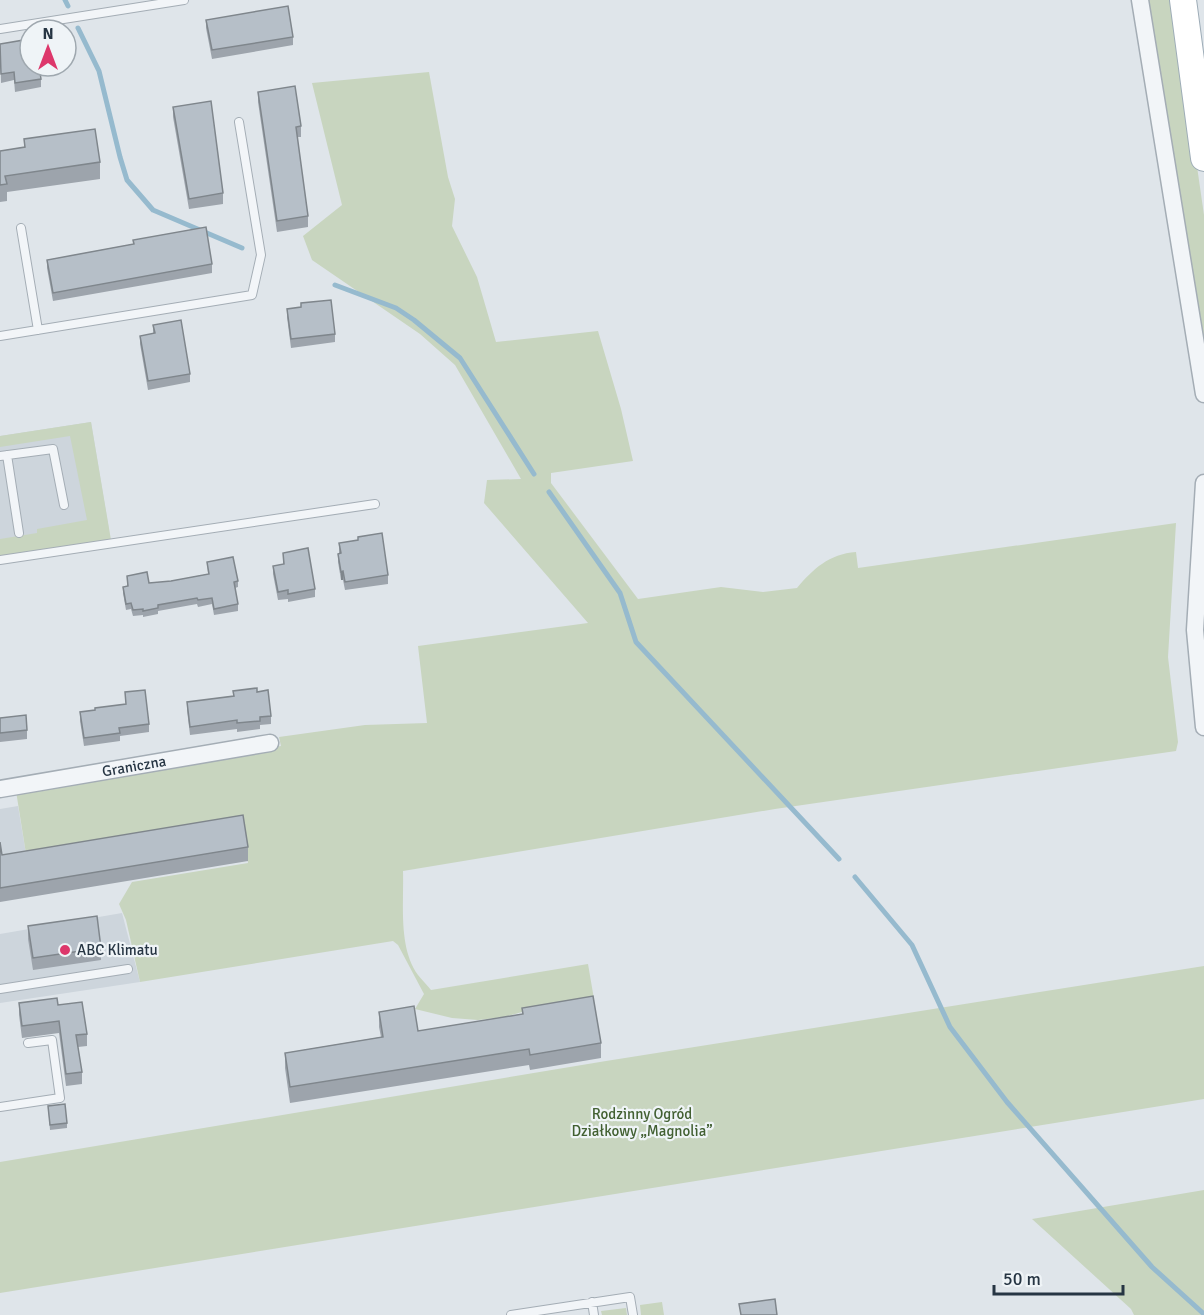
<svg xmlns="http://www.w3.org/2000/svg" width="1204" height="1315" font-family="Signika,sans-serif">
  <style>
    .built { fill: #cdd5dc }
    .green { fill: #c8d5bf }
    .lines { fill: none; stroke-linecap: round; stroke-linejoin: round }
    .stream { stroke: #96bace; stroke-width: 5 }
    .service-casing { stroke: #a4adb5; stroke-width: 10 }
    .minor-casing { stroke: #a4adb5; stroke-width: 19 }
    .primary-casing { stroke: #9dacb7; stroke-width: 28 }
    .service { stroke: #f2f5f8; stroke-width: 8 }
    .minor { stroke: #f2f5f8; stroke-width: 16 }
    .primary { stroke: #fff; stroke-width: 26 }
    .wall { fill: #9da4ac }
    .shaded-wall { fill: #7f868c }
    .building { fill: #b6bfc8; stroke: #7f868c; stroke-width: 1.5 }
    .poi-dot { fill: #dd376b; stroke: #eff4f7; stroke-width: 2 }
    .labels { text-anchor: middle; stroke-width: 4.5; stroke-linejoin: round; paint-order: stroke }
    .street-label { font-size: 15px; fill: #263543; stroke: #eff4f7 }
    .poi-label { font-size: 15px; fill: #263543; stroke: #eff4f7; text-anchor: start }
    .park-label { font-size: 15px; fill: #426032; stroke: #eff4f7 }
  </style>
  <rect width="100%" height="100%" fill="#dfe5ea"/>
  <path class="built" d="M 91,422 L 109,530 L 0,548 L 0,436 Z
    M 18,806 L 27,860 L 0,864 L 0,809 Z
    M 122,913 L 140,982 L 0,1003 L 0,934 Z"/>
  <path class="green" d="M 1146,0 L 1173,0 L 1204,215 L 1204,348 Z
    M 429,72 L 448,177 L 455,199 L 452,226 L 477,277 L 496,342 L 598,331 L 621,409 L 633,461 L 551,473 L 551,483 L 638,599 L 721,587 L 763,592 L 797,588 C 813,569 829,554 856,552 L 858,568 L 1176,523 L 1168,657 L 1178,742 L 1176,751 L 775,809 L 403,871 C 404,904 398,947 418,975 C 422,980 427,985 431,990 L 588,964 L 594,999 L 529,1010 L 504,1017 L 478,1020 L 452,1018 L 415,1009 L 424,994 L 398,945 L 393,941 L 140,982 L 126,920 L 119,904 L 132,882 L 248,863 L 243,827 L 27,860 L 16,791 L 281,746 L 279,737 L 365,725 L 427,723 L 418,646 L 588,623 L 484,503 L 487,480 L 521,479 L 455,365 L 420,334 L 312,260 L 303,236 L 342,205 L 312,83 Z
    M 91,422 L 111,540 L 0,556 L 0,539 L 37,533 L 37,529 L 87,520 L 70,436 L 0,447 L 0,436 Z
    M 1204,966 L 1204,1099 L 0,1293 L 0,1162 L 606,1061 Z
    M 1204,1190 L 1204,1315 L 1134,1315 L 1131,1309 L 1032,1219 Z
    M 662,1302 L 664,1315 L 641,1315 L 640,1305 Z
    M 626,1308 L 627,1315 L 602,1315 L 601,1311 Z"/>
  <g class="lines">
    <path class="stream" d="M 65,0 L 68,6
      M 78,28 L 99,71 L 120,157 L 127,180 L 153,210 L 242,248
      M 335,285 L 396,308 L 414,320 L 460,358 L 534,474
      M 549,492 L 620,593 L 636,642 L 839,859
      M 855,877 L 912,945 L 950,1027 L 1007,1102 L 1152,1267 L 1204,1314"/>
    <defs>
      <path id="service" d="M 0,29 L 184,0
        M 21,228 L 38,330
        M 0,336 L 252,295 L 261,255 L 239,122
        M 7,455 L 19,533
        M 0,456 L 53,449 L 64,505
        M 0,560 L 375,504
        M 0,989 L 128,969
        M 0,1107 L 60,1098 L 52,1040 L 28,1043
        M 592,1302 L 594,1315
        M 511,1315 L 630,1297 L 633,1315"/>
      <g id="minor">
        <path d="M 1140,0 L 1204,394"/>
        <path d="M 1204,483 L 1195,630 L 1204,727"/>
        <path id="s1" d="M 0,789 L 270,743"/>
      </g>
      <path id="primary" d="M 1183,0 L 1204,158"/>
    </defs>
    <use href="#service" class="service-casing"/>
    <use href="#minor" class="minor-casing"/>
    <use href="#primary" class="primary-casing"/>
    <use href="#service" class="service"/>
    <use href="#minor" class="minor"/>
    <use href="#primary" class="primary"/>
  </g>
  <path class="wall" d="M 206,20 L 293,37 L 293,45 L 212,59 L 206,28 Z
    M 0,44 L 24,45 L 41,79 L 41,87 L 15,92 L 14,80 L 1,83 Z
    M 258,92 L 301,126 L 301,137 L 297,137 L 308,216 L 308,227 L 277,232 L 258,102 Z
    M 173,107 L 223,193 L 223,204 L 189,209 L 173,117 Z
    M 24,139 L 100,162 L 100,179 L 7,192 L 7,201 L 0,202 L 0,151 L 24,147 Z
    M 133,240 L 212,264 L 212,273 L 53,301 L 47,268 L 47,260 L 133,244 Z
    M 287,309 L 335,334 L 335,342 L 291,348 L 287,317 Z
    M 153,325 L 190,374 L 190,382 L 148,390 L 140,344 L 140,336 L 153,334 Z
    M 339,543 L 388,575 L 388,584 L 345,590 L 343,580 L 341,580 L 338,562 L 338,554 L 339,553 Z
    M 283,553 L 315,589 L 315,597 L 288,602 L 288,599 L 278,600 L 273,574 L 273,566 L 283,564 Z
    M 207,562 L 238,581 L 238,587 L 235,588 L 238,604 L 238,611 L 214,615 L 212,604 L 198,607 L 197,604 L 158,611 L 158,614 L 143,617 L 143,615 L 133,616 L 131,609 L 126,610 L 123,593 L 123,587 L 127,586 L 127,576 L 149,583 L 171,581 L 208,574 Z
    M 233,691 L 257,692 L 271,716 L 271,724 L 260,725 L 260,729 L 237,732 L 237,729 L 190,735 L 187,710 L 187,702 L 233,696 Z
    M 125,692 L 149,724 L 149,732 L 120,736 L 120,741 L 84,746 L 80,721 L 80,712 L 95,710 L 126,704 Z
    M 0,718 L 27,730 L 27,739 L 0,742 Z
    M 0,842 L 2,855 L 248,847 L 248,861 L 0,902 Z
    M 28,926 L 101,948 L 101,960 L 33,970 L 28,939 Z
    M 19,1003 L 58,1005 L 87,1034 L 87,1046 L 78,1047 L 82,1072 L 82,1084 L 66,1086 L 59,1033 L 22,1038 L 19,1015 Z
    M 522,1008 L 601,1043 L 601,1058 L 530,1070 L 529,1065 L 290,1103 L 285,1068 L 285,1053 L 381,1037 L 379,1027 L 379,1012 L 418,1031 L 522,1014 Z
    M 48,1106 L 67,1123 L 67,1128 L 50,1130 Z"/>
  <path class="shaded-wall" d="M 343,571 L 343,580 L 341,580 L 341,572 Z"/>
  <path class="building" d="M 288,6 L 293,37 L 212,50 L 206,20 Z
    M 24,40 L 24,45 L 30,44 L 30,66 L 39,66 L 41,79 L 15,83 L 14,72 L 1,74 L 0,44 Z
    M 295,86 L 301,126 L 296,127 L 308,216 L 277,221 L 258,92 Z
    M 211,101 L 223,193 L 189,199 L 173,107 Z
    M 95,129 L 100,162 L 5,176 L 7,184 L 0,185 L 0,151 L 25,147 L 24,139 Z
    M 206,227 L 212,264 L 53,293 L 47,260 L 134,244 L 133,240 Z
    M 331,300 L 335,334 L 291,339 L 287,309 L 301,307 L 301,303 Z
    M 181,320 L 190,374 L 148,381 L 140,336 L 155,333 L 153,325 Z
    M 382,533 L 388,575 L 345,582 L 343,571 L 341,572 L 338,554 L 341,553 L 339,543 L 358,540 L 358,537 Z
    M 308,548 L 315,589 L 288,594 L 288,590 L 278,592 L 273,566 L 284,564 L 283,553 Z
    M 233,557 L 238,581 L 234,582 L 238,604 L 214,609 L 212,598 L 198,600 L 197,598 L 158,605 L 158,608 L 143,611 L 143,609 L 133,610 L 131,603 L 126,604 L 123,587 L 128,586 L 127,576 L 147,572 L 149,583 L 171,581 L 209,574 L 207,562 Z
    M 257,688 L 257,692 L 268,690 L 271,716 L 260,717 L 260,721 L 237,723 L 237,720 L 190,727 L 187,702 L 234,696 L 233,691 Z
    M 145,690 L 149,724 L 119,728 L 120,733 L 84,738 L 80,712 L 95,710 L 95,708 L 126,704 L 125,692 Z
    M 26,715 L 27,730 L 0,733 L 0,718 Z
    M 243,815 L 248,847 L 0,888 L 0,842 L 2,855 Z
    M 97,916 L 101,948 L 33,958 L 28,926 Z
    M 593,996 L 601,1043 L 530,1055 L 529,1049 L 290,1087 L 285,1053 L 383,1037 L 379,1012 L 414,1006 L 418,1031 L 523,1014 L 522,1008 Z
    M 57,998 L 58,1005 L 82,1002 L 87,1034 L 76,1035 L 82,1072 L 66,1074 L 59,1021 L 22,1026 L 19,1003 Z
    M 65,1104 L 67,1123 L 50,1125 L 48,1106 Z
    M 775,1299 L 777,1315 L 741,1315 L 739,1304 Z"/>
  <circle class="poi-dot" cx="65" cy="950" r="6"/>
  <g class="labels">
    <g class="street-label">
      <text dy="5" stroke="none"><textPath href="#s1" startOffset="136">Graniczna</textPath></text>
    </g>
    <g class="poi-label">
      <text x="77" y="955">ABC Klimatu</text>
    </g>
    <g class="park-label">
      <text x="642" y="1119">Rodzinny Ogród<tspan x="642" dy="17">Działkowy „Magnolia”</tspan></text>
    </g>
  </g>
  <g transform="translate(48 48)"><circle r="28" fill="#eff4f7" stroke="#9fa8af" stroke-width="1.5"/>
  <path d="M0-4.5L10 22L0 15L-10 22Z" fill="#dd376b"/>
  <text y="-9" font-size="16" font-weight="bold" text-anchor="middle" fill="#263543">N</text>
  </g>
  <path d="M994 1285v9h129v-9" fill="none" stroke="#263543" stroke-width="3"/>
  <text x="1003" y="1285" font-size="18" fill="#263543" stroke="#eff4f7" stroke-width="4.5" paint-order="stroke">50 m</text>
</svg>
